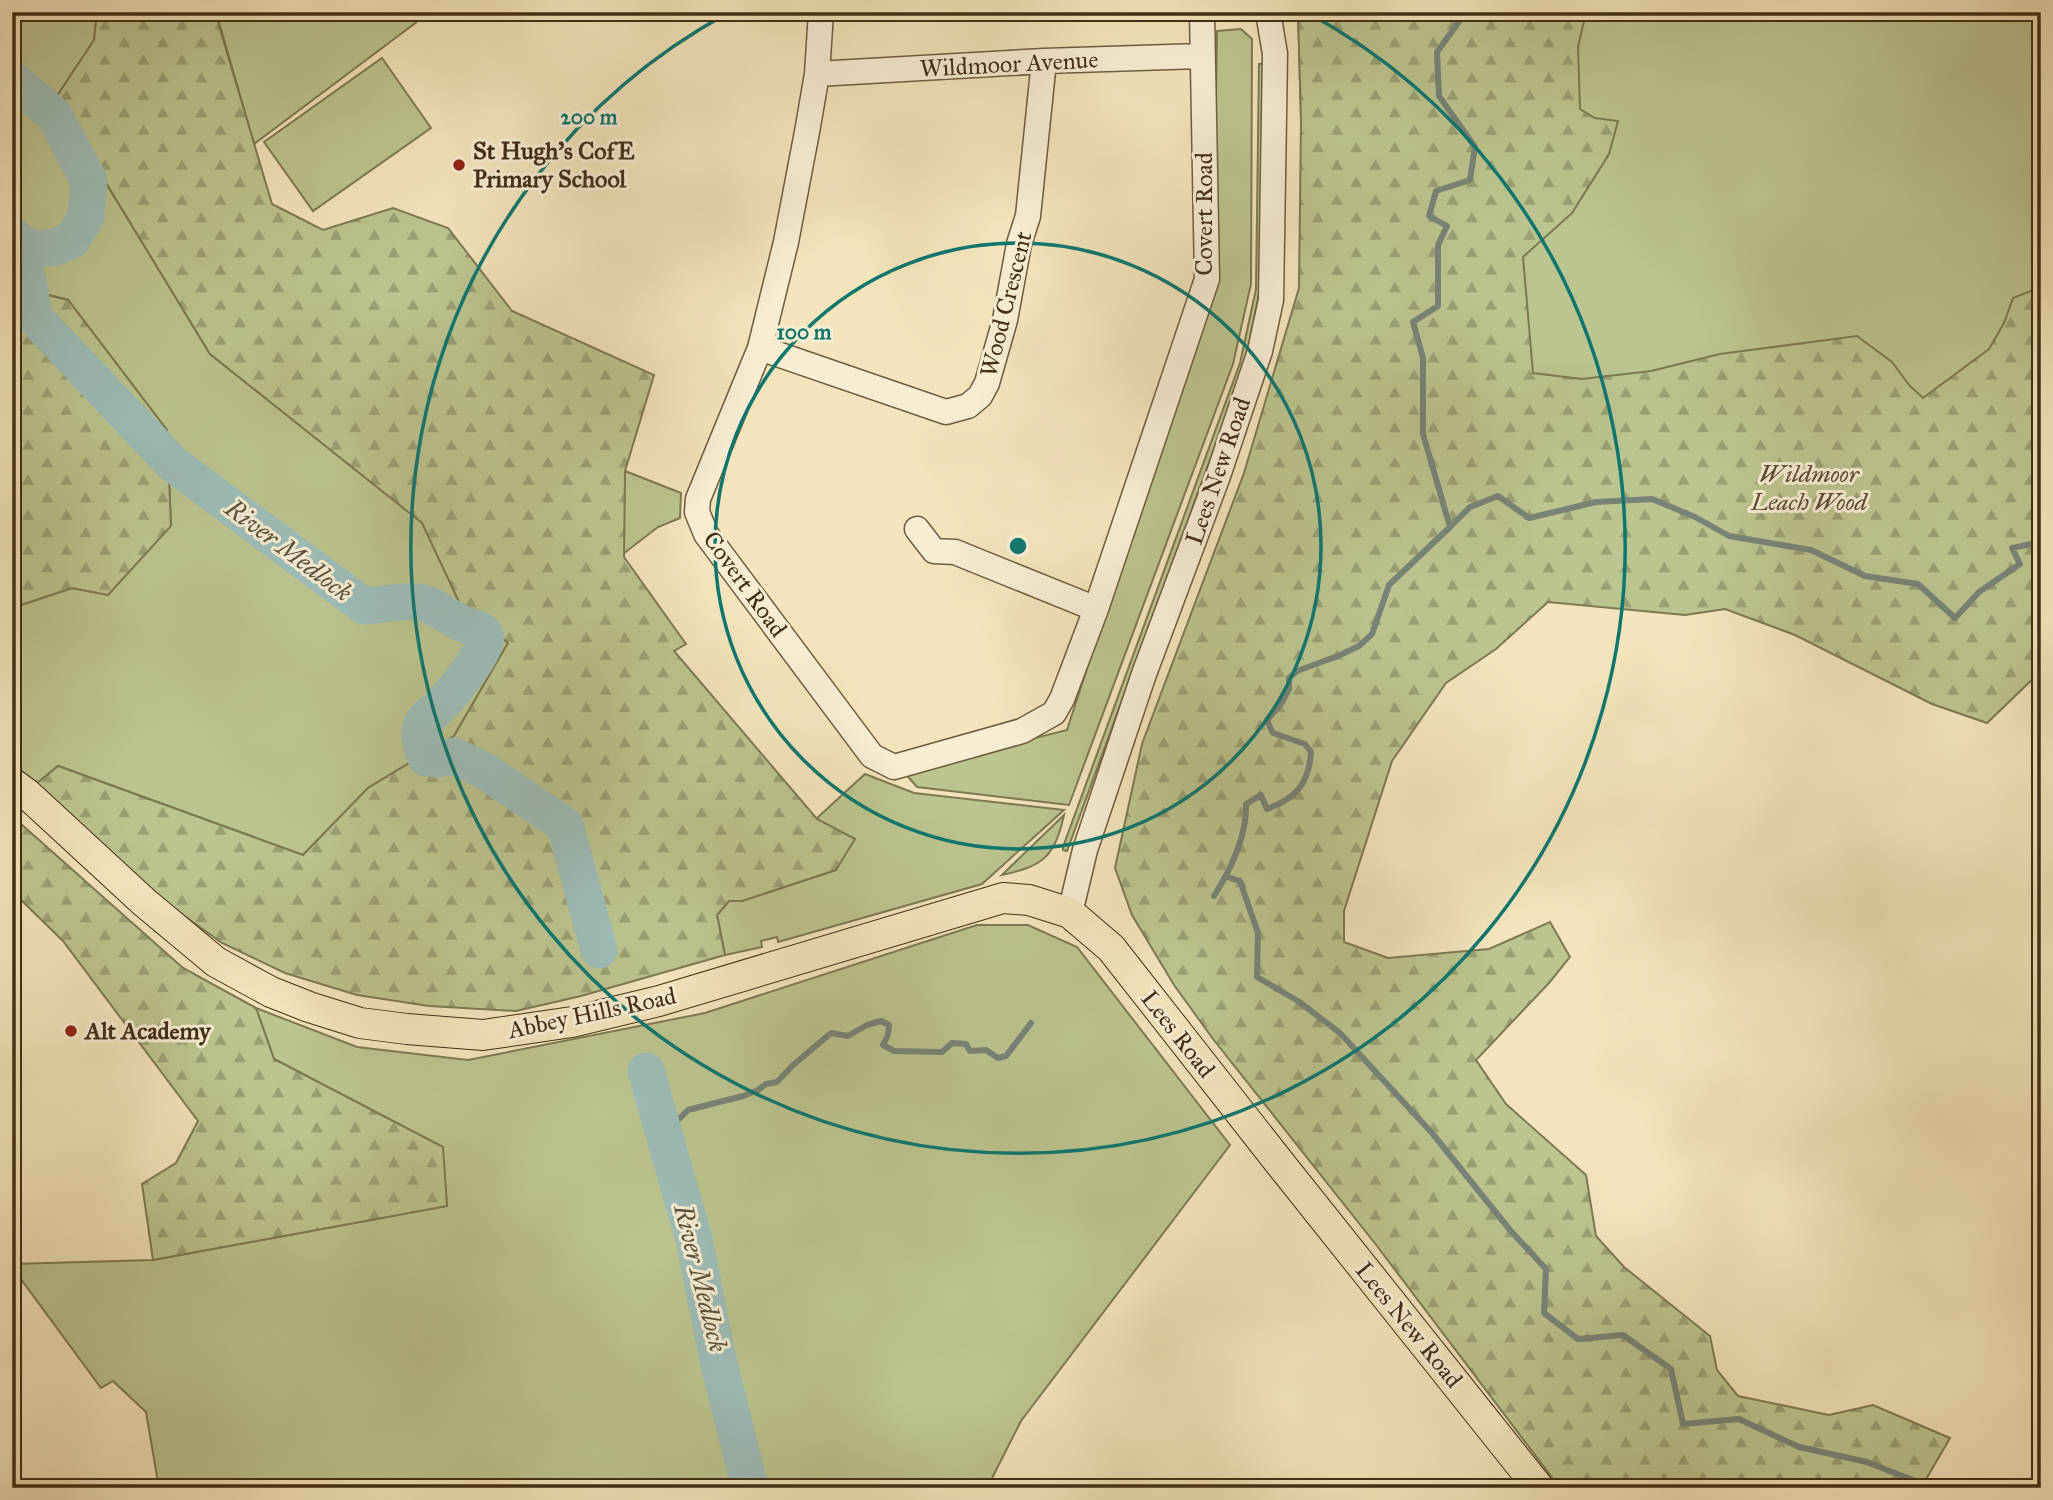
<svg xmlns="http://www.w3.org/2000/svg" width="2053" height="1500" font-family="'IM FELL Great Primer',serif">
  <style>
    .grass { fill: #bcc48f; stroke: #7e7952; stroke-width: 2 }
    .forest { fill: url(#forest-firs); stroke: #7e7952; stroke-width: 2 }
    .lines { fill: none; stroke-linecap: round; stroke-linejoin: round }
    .stream { stroke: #788477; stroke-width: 6 }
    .river { stroke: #9dbdb8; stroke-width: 37 }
    .minor-casing { stroke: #6e5c3f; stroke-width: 27 }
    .major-casing { stroke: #412e16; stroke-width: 32 }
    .minor { stroke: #f7edd3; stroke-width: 24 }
    .major { stroke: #f3e4bb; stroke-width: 30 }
    .ring { fill: none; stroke: #0f766e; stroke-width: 3.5 }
    .poi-dot { fill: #8f2418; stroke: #f7edd3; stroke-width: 2.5 }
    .labels { text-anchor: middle; stroke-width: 6; stroke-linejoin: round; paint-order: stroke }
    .street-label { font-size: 24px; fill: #412e16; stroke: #f7edd3 }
    .poi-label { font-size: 24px; font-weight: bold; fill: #412e16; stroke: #f7edd3; text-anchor: start }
    .park-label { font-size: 24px; font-style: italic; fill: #5a4c2e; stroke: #f7edd3 }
    .water-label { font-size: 26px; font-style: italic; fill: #58523e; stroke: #f7edd3 }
    .centre { fill: #0f766e; stroke: #f7edd3; stroke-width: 3.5 }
    .ring-label { font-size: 21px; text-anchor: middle; font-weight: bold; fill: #0f766e; stroke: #f7edd3; stroke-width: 6; stroke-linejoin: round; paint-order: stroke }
  </style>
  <defs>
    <pattern id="forest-firs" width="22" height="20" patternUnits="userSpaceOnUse" patternTransform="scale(1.75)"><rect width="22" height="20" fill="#bcc48f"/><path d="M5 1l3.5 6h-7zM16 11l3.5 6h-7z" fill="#9aa074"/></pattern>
  </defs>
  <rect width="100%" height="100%" fill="#f3e4bb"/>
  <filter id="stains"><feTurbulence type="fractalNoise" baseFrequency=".00286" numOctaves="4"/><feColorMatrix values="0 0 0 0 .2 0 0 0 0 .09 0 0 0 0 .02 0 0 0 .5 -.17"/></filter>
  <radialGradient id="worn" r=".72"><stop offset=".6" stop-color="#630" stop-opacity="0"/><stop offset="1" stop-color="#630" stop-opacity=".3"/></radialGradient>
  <path class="grass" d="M 12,12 L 97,12 L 94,40 L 55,99 L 210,354 L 423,523 L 460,604 L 508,643 L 454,736 L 368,788 L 303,855 L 58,766 L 36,784 L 12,765 L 12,608 L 72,588 L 108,595 L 171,525 L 167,430 L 68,300 L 12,286 L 12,47 L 16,43 L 12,37 Z
    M 216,12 L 430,12 L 254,144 Z
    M 1298,12 L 2041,12 L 2041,354 L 1941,411 L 1529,400 L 1301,120 Z
    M 1241,29 L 1252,39 L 1251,284 L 1233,364 L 1069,805 L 917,787 L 903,771 L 1067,730 L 1213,281 L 1217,31 Z
    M 382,58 L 431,128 L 313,211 L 264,142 Z
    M 1259,64 L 1263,64 L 1260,289 L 1245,364 L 1067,851 L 1063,850 L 1063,847 L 1240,363 L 1256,289 Z
    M 625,471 L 681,493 L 680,518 L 658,527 L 623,554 Z
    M 865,774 L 914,793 L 1064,810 L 982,884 L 778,942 L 777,937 L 761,941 L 762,947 L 725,955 L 717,915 L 729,901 L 742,901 L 836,870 L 817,818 Z
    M 1064,815 C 1055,857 1043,866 1002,875 Z
    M 977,925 L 1028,925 L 1077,947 L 1230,1145 L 1021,1421 L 987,1488 L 159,1488 L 146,1412 L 113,1381 L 101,1388 L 12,1267 L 12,1264 L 153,1260 L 447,1206 L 442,1147 L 274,1059 L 256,1008 L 357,1047 L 468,1060 L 705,1013 Z"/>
  <path class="forest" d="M 97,12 L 215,12 L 272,204 L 323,230 L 393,208 L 448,228 L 512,311 L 654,375 L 625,471 L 624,557 L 686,644 L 674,651 L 817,819 L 855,839 L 836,870 L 742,901 L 729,901 L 717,915 L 725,955 L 581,996 L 516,1011 L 429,1006 L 357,995 L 285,973 L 222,943 L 155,895 L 36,784 L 58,766 L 303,855 L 368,788 L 454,736 L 508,643 L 460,604 L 422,523 L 210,354 L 55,99 L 94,40 Z
    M 1298,12 L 1586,12 L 1578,47 L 1580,109 L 1595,118 L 1618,121 L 1609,154 L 1572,213 L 1523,257 L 1533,373 L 1582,379 L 1651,371 L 1720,354 L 1857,336 L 1892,362 L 1910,386 L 1923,398 L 1989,349 L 2004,323 L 2013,298 L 2041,287 L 2041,671 L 1987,723 L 1932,704 L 1795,635 L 1725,609 L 1685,615 L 1548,602 L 1496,649 L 1446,683 L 1392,761 L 1344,911 L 1344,942 L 1388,958 L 1489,949 L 1550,922 L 1570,957 L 1549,983 L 1476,1060 L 1506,1104 L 1586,1175 L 1596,1236 L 1624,1267 L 1710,1336 L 1717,1370 L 1738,1396 L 1829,1415 L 1873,1405 L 1950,1438 L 1921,1488 L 1759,1488 L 1756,1486 L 1747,1488 L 1560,1488 L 1377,1246 L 1213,1039 L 1174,985 L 1132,915 L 1115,868 L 1142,744 L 1244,473 L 1299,288 L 1301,120 Z
    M 12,286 L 68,300 L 167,430 L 171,526 L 108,595 L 72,588 L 12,608 Z
    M 12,816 L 183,968 L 256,1008 L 274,1059 L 443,1147 L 447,1206 L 153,1260 L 142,1184 L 176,1163 L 198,1121 L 63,941 L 12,891 Z"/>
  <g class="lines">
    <path class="stream" d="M 1450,527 L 1470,507 L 1498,496 L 1529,518 L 1596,502 L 1652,499 L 1695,517 L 1729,536 L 1811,550 L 1865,576 L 1918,584 L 1955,618 L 1979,592 L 2020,564 L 2012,548 L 2041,542
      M 1227,877 L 1240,881 L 1258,933 L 1257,977 L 1298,1001 L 1340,1033 L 1432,1133 L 1510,1230 L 1546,1269 L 1544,1313 L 1578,1339 L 1623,1335 L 1671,1369 L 1683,1424 L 1739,1419 L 1799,1447 L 1867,1462 L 1933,1488
      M 1214,896 C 1231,869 1247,837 1246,804 L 1261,795 L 1267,809 C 1295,799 1309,784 1311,752 L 1305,744 L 1273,733 L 1268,723 L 1268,719 L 1281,704 L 1289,689 L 1289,678 L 1297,671 L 1338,656 L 1359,646 L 1372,634 L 1389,585 L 1450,527 L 1423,434 L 1423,358 L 1413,322 L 1438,306 L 1438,245 L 1447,226 L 1429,216 L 1436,191 L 1470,180 L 1475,147 L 1439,96 L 1437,52 L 1466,12
      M 667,1145 L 677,1134 L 675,1123 L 688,1110 L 743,1096 L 758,1090 L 766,1084 L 777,1082 L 792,1066 L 831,1033 L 848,1036 L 867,1025 L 881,1021 L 889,1025 L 888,1035 L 883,1045 L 894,1051 L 942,1052 L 952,1043 L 966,1044 L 970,1051 L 986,1050 L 998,1058 L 1006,1056 L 1031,1023"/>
    <path class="river" d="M 12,79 L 54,115 L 89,181 L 86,216 L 72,240 L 56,247 L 34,249 L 18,241 L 12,234
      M 12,267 L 28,279 L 34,317 L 172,463 L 364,606 C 381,605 401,600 418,602 C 432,603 448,617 461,623 C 468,627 481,627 485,635 C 490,649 449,697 439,707 C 433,714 424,717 421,726 C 418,737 422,748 426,758 L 439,759 L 453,756 L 485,771 L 565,825 L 599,950
      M 646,1071 L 694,1239 L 718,1360 L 750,1488"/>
    <defs>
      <path id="minor" d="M 821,12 L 817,74 L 807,132 L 786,242 L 760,348 L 698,499 L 697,512 L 706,534 L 872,756 L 894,767 L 1022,731 L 1054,713 L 1062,699 L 1096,609 L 1207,279 L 1202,12
        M 817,74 L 1044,61 L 1201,56
        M 760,348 L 946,412 L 968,406 L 980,396 L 987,383 L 1005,320 L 1019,244 L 1028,216 L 1044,61
        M 917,529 L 934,551 L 955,552 L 1096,609
        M 1070,913 L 1085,850 L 1144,674 L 1218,476 L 1260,351 L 1271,300 L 1275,54 L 1268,12
        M 12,1487 L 13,1488"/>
      <path id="major" d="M 12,783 L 27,794 L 144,902 L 216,962 L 271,992 L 309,1007 L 360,1023 L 407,1029 L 483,1035 L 572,1022 L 659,1001 L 1003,898 L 1029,900 L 1070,913 L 1111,948 L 1279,1162 L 1539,1488"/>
    </defs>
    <use href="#minor" class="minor-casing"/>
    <use href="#major" class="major-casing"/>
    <use href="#minor" class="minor"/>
    <use href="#major" class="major"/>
  </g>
  <g class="ring">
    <circle cx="1018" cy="546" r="303"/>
    <path d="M1308 13A607 607 0 1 1 728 13"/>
  </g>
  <g class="poi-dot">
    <circle cx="459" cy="165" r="7"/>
    <circle cx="71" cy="1031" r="7"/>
  </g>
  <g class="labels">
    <g class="street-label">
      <text transform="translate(1009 64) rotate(-3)" y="8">Wildmoor Avenue</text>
      <text transform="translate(1204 214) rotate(-90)" y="8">Covert Road</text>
      <text transform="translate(1006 304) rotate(-76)" y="8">Wood Crescent</text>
      <text transform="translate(1218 471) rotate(-71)" y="8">Lees New Road</text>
      <text transform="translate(745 584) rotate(54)" y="8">Covert Road</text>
      <text transform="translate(592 1013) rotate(-12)" y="8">Abbey Hills Road</text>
      <text transform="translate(1178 1034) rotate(52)" y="8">Lees Road</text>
      <text transform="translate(1409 1325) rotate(51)" y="8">Lees New Road</text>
    </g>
    <g class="poi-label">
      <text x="473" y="159">St Hugh's CofE<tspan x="473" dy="28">Primary School</tspan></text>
      <text x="85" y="1039">Alt Academy</text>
    </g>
    <g class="park-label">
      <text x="1809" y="482">Wildmoor<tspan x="1809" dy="28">Leach Wood</tspan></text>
    </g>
    <g class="water-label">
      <text transform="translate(289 550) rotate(37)" y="9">River Medlock</text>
      <text transform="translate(701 1278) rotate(76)" y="9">River Medlock</text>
    </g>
  </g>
  <circle cx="1018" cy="546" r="10" class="centre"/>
  <g class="ring-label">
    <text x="589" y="124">200 m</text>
    <text x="804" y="339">100 m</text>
  </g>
  <rect width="2053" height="1500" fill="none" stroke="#f3e4bb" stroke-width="42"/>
  <rect x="14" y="14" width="2025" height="1472" fill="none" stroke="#412e16" stroke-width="3.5"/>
  <rect x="21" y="21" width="2011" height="1458" fill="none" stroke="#412e16" stroke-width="2"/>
  <rect width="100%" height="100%" filter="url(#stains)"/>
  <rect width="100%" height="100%" fill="url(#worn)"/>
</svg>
